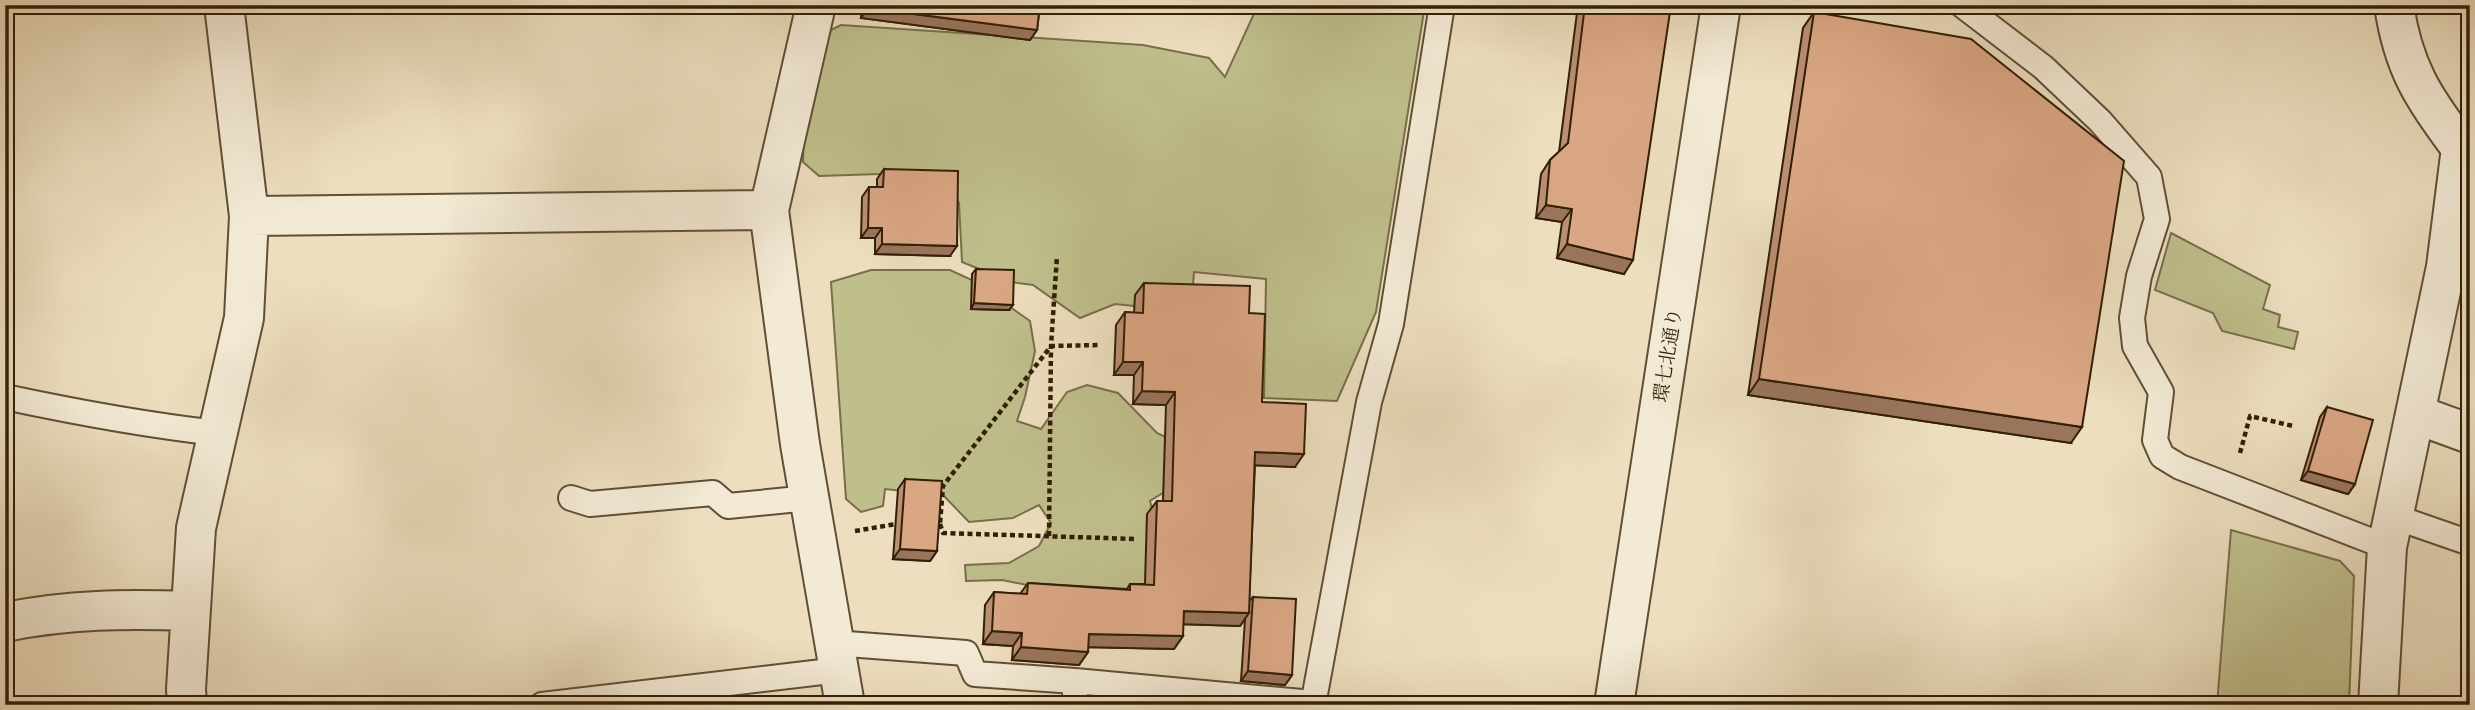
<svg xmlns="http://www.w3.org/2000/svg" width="2475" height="710" font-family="'IM FELL Great Primer','Noto Serif JP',serif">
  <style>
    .green { fill: #bfbf8c; stroke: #786f4a; stroke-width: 2 }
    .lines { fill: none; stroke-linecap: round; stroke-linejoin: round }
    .service-casing { stroke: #604f35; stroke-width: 28 }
    .minor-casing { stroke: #604f35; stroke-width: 42 }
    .tertiary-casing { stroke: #604f35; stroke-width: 42 }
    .path { stroke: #321f07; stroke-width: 4.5; stroke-dasharray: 5 3.5; stroke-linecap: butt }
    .service { stroke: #f3ead5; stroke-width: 24 }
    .minor { stroke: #f3ead5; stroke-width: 38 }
    .tertiary { stroke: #f3ead5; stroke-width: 38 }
    .wall { fill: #bb9072; stroke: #321f07; stroke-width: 2 }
    .shaded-wall { fill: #99755c; stroke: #321f07; stroke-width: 2 }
    .building { fill: #daa784; stroke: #321f07; stroke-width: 2 }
    .labels { text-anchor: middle; stroke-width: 6; stroke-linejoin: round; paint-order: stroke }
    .street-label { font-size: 19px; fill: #321f07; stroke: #f3ead5 }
  </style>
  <rect width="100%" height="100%" fill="#ecdebe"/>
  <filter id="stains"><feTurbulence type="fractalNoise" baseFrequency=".00286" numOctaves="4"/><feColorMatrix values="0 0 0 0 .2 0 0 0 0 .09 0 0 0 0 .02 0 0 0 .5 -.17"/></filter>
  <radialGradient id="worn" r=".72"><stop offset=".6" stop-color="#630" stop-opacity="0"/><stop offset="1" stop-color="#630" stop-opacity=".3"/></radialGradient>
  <path class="green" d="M 1258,5 L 1425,5 L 1376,312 L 1337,401 L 1264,398 L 1266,279 L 1194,272 L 1193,285 L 1162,309 L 1115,304 L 1080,318 L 1033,285 L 1011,282 L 962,262 L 959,203 L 941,172 L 819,176 L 803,162 L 804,131 L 825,33 L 841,25 L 1143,45 L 1209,58 L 1225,77 Z
    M 2171,233 L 2270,285 L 2263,309 L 2280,315 L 2278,327 L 2298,332 L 2294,349 L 2222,331 L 2213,313 L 2155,290 Z
    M 871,270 L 950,270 L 972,280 L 1030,321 L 1035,351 L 1025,397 L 1017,421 L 1041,429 L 1067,392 L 1087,385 L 1118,393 L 1157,433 L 1180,444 L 1179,483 L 1150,501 L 1168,570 L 1151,610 L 1002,580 L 966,581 L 965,565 L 1009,563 L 1039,546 L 1051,523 L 1039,505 L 1013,518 L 969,522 L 943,495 L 885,489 L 883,506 L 861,512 L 846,499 L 831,282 Z
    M 2231,530 L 2340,561 L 2354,576 L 2349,705 L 2217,705 Z"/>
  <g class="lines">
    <defs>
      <path id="service" d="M 1962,5 L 2043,67 L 2100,121 L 2149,177 L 2157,219 L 2139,276 L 2132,318 L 2135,346 L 2161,392 L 2155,440 L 2162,456 L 2180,467 L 2387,547
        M 5,397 C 75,412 146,425 217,433
        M 571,498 L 590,504 L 713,493 L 728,506 L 809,498
        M 2392,516 L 2470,543
        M 834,643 L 966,653 L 975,674 L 1075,681 L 1075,705
        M 1075,681 L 1313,703
        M 542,705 L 839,670
        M 1313,705 L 1369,402 L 1391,324 L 1442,5"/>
      <path id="minor" d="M 816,5 L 769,210 L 800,444 L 845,705
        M 249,216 L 769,210
        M 2415,414 L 2470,434
        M 5,622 C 70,609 125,609 190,611
        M 187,705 L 186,689 L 196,528 L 244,318 L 249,216 L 224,5
        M 2378,705 L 2387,547 L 2446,267 L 2461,148 C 2424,99 2403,68 2394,5"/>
      <path id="tertiary" d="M 1614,705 L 1721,5"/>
    </defs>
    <use href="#service" class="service-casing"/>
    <use href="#minor" class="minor-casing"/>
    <use href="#tertiary" class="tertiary-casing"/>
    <path class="path" d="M 2240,453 L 2250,416 L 2293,426
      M 940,524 L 943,533 L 1137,539
      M 933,525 L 940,524 L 943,486 L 1051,346 L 1099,345
      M 855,531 L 896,524
      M 1049,536 L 1051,346 L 1057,256"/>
    <use href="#service" class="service"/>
    <use href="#minor" class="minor"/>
    <use href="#tertiary" class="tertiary"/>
  </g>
  <path class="wall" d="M 862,5 L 1040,5 L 1037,30 L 1030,40 L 861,18 Z
    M 1578,5 L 1671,5 L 1624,274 L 1557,258 L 1562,222 L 1536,218 L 1541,174 L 1550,160 L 1559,152 Z
    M 1814,12 L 2071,443 L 1748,395 L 1803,28 Z
    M 884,169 L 950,256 L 875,254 L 875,238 L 861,238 L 862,197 L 869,187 L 877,187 L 877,179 Z
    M 976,269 L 1009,310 L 971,309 L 972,274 Z
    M 1144,283 L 1249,313 L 1262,402 L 1295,467 L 1255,465 L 1249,601 L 1253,597 L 1292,675 L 1285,685 L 1241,681 L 1245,619 L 1240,626 L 1183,624 L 1183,636 L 1174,649 L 1088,647 L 1088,652 L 1079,665 L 1012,660 L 1013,646 L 983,644 L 985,605 L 994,592 L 1020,594 L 1028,583 L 1127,589 L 1130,584 L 1145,584 L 1147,514 L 1157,501 L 1163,501 L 1166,405 L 1133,404 L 1134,375 L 1114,375 L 1116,325 L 1125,312 L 1134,313 L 1135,295 Z
    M 2327,407 L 2355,484 L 2348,494 L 2301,480 L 2320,417 Z
    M 905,479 L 937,551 L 930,561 L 893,559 L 898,489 Z"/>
  <path class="shaded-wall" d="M 868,8 L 1037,30 L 1030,40 L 861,18 Z
    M 1546,205 L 1572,209 L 1562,222 L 1536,218 Z
    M 868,228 L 882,228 L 875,238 L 861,238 Z
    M 882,244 L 957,246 L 950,256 L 875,254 Z
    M 1567,244 L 1633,260 L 1624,274 L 1557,258 Z
    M 974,303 L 1013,305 L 1009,310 L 971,309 Z
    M 1123,362 L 1143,362 L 1134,375 L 1114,375 Z
    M 1759,379 L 2082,427 L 2071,443 L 1748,395 Z
    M 1142,391 L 1175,392 L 1166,405 L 1133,404 Z
    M 1255,452 L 1304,454 L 1295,467 L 1246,465 Z
    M 2308,471 L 2355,484 L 2348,494 L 2301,480 Z
    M 900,549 L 937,551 L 930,561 L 893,559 Z
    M 1184,611 L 1249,613 L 1240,626 L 1175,624 Z
    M 992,631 L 1022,633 L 1013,646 L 983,644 Z
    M 1089,634 L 1183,636 L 1174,649 L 1080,647 Z
    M 1021,647 L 1088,652 L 1079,665 L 1012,660 Z
    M 1248,671 L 1292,675 L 1285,685 L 1241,681 Z"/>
  <path class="building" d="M 868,5 L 1040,5 L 1037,30 L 868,8 Z
    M 1585,5 L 1671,5 L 1633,260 L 1567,244 L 1572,209 L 1546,205 L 1550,160 L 1568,143 Z
    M 1814,12 L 1971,39 L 2124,161 L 2082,427 L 1759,379 Z
    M 884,169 L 958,171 L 957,246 L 882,244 L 882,228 L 868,228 L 869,187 L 883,187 Z
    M 976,269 L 1014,270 L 1013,305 L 974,303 Z
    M 1144,283 L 1250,286 L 1249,313 L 1265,314 L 1262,402 L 1306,404 L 1304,454 L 1255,452 L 1249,613 L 1184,611 L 1183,636 L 1089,634 L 1088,652 L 1021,647 L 1022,633 L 992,631 L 994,592 L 1027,594 L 1028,583 L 1130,590 L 1130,584 L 1154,585 L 1157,501 L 1172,501 L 1175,392 L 1142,391 L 1143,362 L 1123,362 L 1125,312 L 1143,313 Z
    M 2327,407 L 2373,420 L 2355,484 L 2308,471 Z
    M 905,479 L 942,481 L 937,551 L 900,549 Z
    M 1253,597 L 1296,599 L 1292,675 L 1248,671 Z"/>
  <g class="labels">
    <g class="street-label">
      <text transform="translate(1667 355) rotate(-81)" y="7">環七北通り</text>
    </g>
  </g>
  <rect width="2475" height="710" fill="none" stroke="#ecdebe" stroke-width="28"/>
  <rect x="7" y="7" width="2461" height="696" fill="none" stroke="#321f07" stroke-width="3.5"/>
  <rect x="14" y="14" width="2447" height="682" fill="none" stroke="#321f07" stroke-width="2"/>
  <rect width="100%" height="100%" filter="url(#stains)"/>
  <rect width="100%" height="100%" fill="url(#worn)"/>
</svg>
